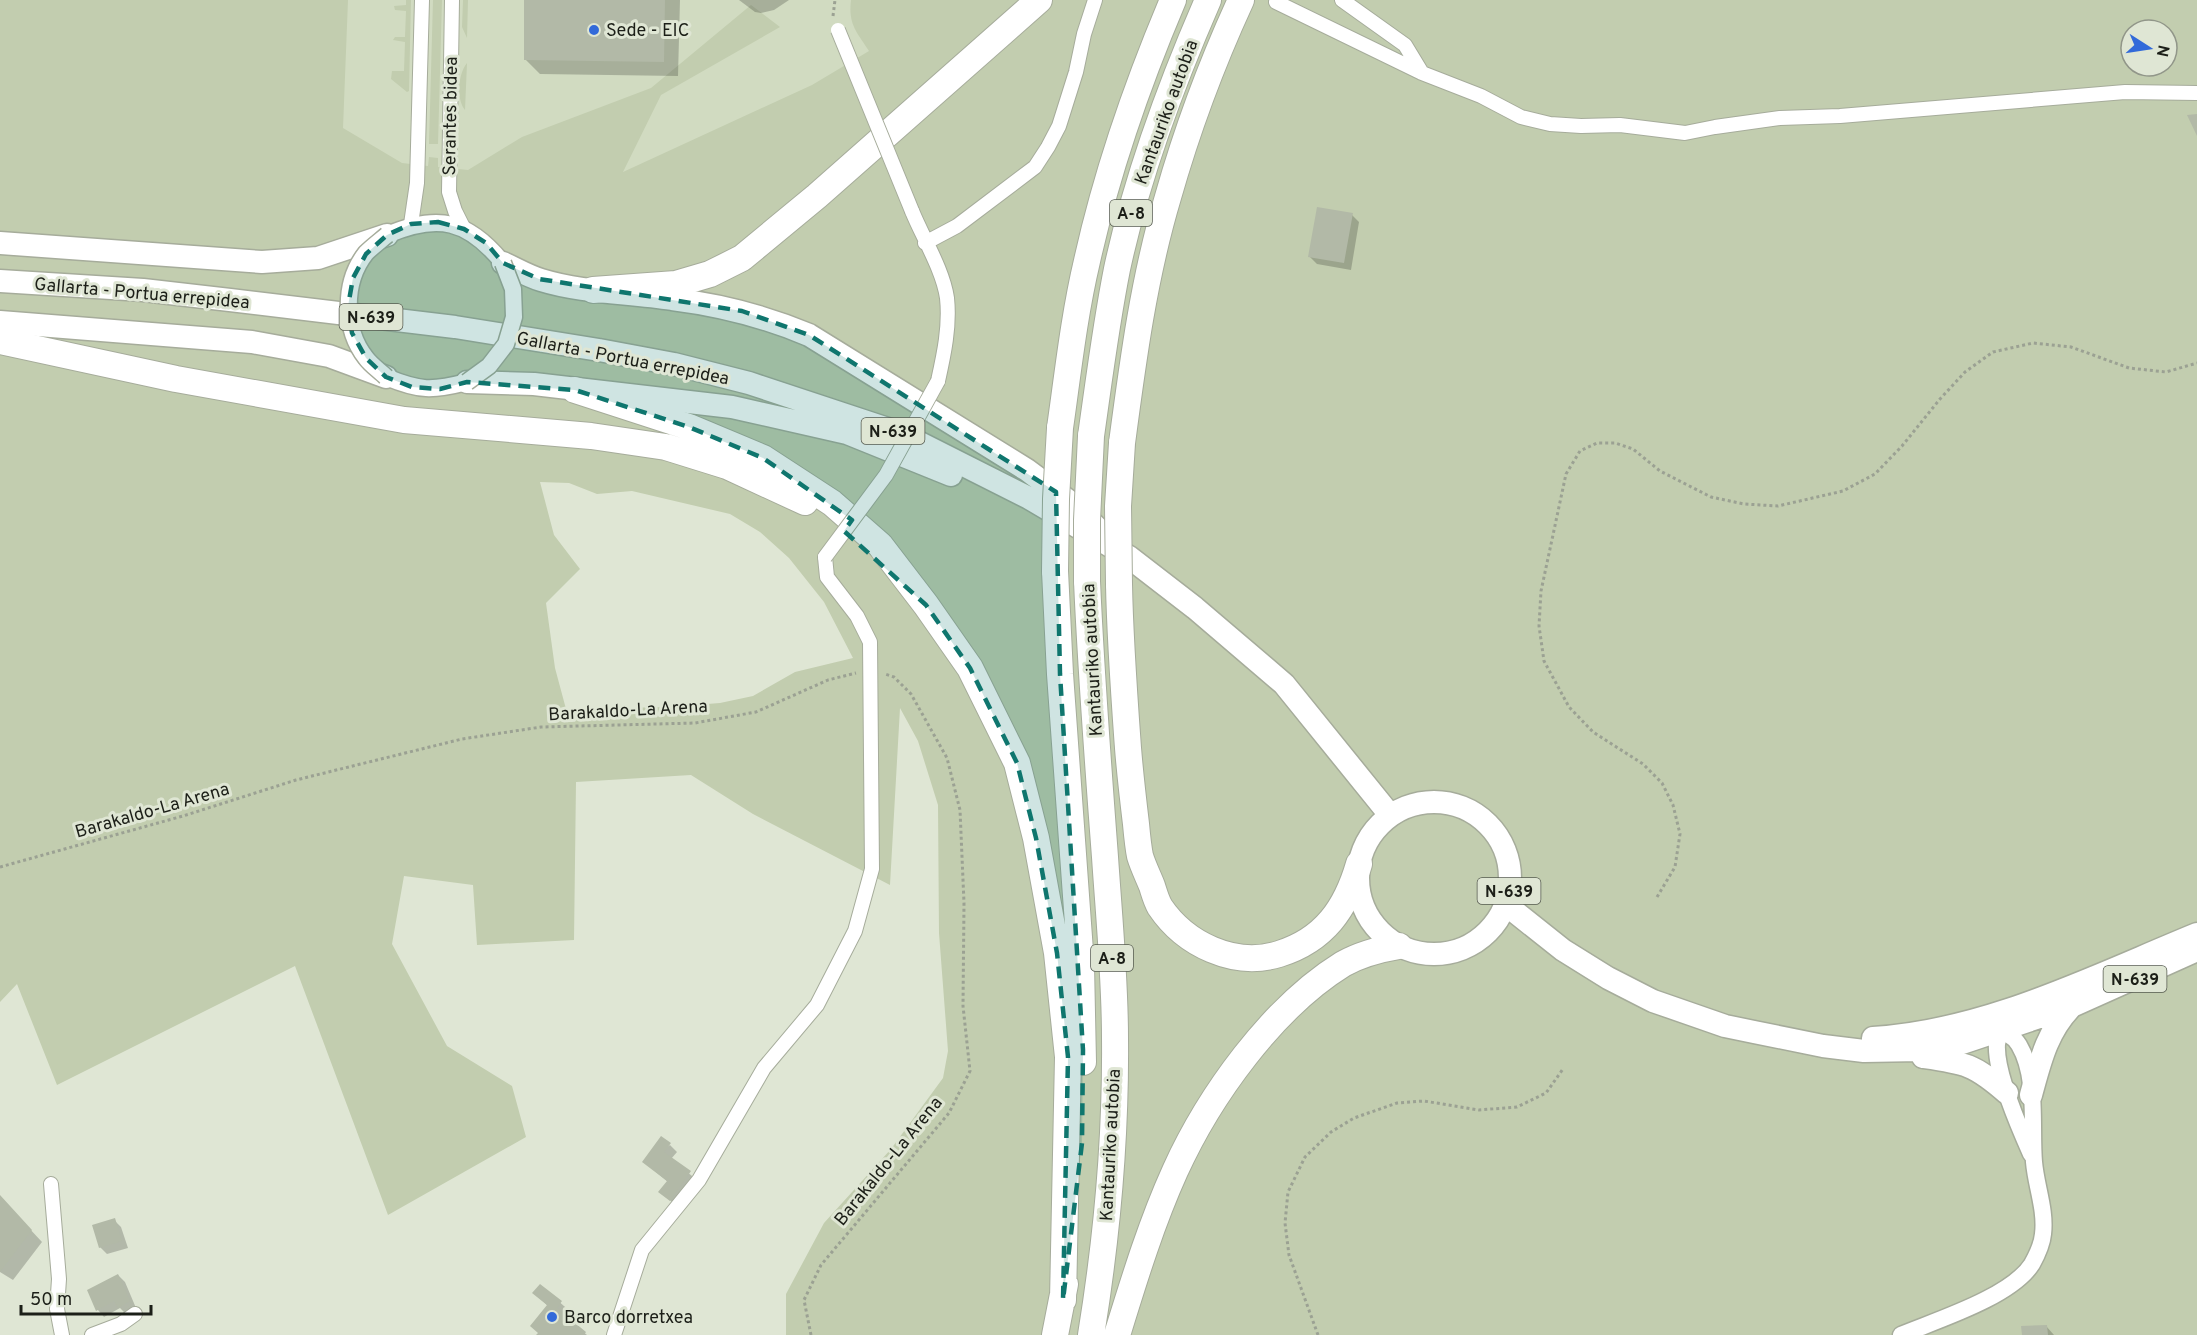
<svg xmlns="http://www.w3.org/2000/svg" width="2197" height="1335" font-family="Overpass,sans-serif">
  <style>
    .built { fill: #d1dbc1 }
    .green { fill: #c2cdaf; fill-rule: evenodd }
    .shadow { fill: #0003 }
    .building { fill: #b2b9a7 }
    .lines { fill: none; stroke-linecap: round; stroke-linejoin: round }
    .minor-casing { stroke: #a6ac9b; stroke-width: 16 }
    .tertiary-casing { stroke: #a6ac9b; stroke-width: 19 }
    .trunk-casing { stroke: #a6ac9b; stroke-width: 25 }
    .motorway-casing { stroke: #a6ac9b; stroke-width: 28 }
    .path { stroke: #9ba193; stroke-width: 3; stroke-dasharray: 3 3; stroke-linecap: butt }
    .minor { stroke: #fff; stroke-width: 14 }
    .tertiary { stroke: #fff; stroke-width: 16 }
    .trunk { stroke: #fff; stroke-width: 22 }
    .motorway { stroke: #fff; stroke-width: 26 }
    .minor-bridge-casing { stroke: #a6ac9b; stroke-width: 16; stroke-linecap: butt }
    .tertiary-bridge-casing { stroke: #a6ac9b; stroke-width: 19; stroke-linecap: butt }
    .motorway-bridge-casing { stroke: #a6ac9b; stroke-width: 28; stroke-linecap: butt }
    .minor-bridge { stroke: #fff; stroke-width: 14 }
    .tertiary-bridge { stroke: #fff; stroke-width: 16 }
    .motorway-bridge { stroke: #fff; stroke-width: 26 }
    .marked { fill: #0f766e; fill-opacity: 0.2; stroke: #0f766e; stroke-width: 4.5; stroke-dasharray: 12 8; stroke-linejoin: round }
    .poi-dot { fill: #326ad9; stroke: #dfe6d4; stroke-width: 2 }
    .labels { text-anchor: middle; stroke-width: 6; stroke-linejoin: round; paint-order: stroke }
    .shield { fill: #dfe6d4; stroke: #565b50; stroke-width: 1.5 }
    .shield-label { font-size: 16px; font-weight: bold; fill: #1c1f18 }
    .poi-label { font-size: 18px; fill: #1c1f18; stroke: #dfe6d4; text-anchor: start }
    .street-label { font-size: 18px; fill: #1c1f18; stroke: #dfe6d4 }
  </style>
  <rect width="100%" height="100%" fill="#dfe6d4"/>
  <path class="built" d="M 0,0 L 1012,0 L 592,273 Z"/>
  <path class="green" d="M 0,0 L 348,0 L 343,128 L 402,163 L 428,166 L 429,157 L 438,158 L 438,167 L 468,170 L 522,137 L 651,88 L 751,5 L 780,27 L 661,95 L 623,172 L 812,85 L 869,51 C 857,32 848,25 851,0 L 2197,0 L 2197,1335 L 786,1335 L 786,1294 L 824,1223 L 891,1149 L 943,1078 L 948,1051 L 939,933 L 938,805 L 918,741 L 900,708 L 890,885 L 753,814 L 691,775 L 576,782 L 574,940 L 477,945 L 473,885 L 404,876 L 392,944 L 447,1046 L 512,1086 L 526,1137 L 388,1215 L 295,966 L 57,1085 L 17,984 L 0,1002 ZM 2131,30 L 2167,30 L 2167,66 L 2131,66 ZM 540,482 L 569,483 L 597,494 L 632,491 L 730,514 L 760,532 L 789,558 L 824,602 L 853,658 L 795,672 L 753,696 L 720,703 L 669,707 L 566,709 L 555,668 L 546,603 L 580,569 L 554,535 Z
    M 406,0 L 411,0 L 409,91 L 407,92 L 391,79 L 392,71 L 404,71 L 405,42 L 393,40 L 395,37 L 405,37 L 406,11 L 395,10 L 394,6 L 406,5 Z
    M 433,0 L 442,0 L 438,144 L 429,144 Z
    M 463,0 L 468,0 L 467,38 L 462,27 Z
    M 467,63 L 465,110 C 456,99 458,74 467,63 Z"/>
  <path class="shadow" d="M 526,0 L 680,0 L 678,76 L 540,74 L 525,59 Z
    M 739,0 L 789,0 L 774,10 L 761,13 L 755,12 Z
    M 1352,215 L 1359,222 L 1351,270 L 1317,264 L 1310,257 Z
    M 670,1145 L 677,1152 L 671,1159 L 697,1180 L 677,1206 L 660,1192 L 668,1182 L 644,1162 Z
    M 0,1197 L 42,1242 L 13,1280 L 0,1272 Z
    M 114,1220 L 121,1227 L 128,1248 L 107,1254 L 100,1247 Z
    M 118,1275 L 125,1282 L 136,1308 L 126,1314 L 120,1308 L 104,1317 L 98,1310 L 89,1290 Z
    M 541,1286 L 572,1313 L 567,1319 L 587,1335 L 538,1335 L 548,1306 L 534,1293 Z
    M 2046,1326 L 2054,1335 L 2023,1335 Z"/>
  <path class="building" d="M 524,0 L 665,0 L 664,62 L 524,60 Z
    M 2197,114 L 2197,136 L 2187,115 Z
    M 1317,207 L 1353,213 L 1344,263 L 1308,257 Z
    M 661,1136 L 671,1143 L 664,1152 L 691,1171 L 670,1201 L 658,1192 L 667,1181 L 642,1162 Z
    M 0,1195 L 32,1230 L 0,1272 Z
    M 115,1218 L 122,1241 L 99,1248 L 92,1225 Z
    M 118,1274 L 130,1301 L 118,1308 L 114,1301 L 96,1311 L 87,1290 Z
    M 540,1284 L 562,1301 L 557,1308 L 586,1332 L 584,1335 L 536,1335 L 538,1333 L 530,1326 L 547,1305 L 532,1293 Z
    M 2047,1325 L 2048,1335 L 2022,1335 L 2021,1326 Z"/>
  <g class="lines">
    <defs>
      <path id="minor" d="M 452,0 L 449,192 L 455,211 L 464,229
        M 1342,0 L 1405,45 L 1422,73
        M 1276,2 L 1422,73 L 1481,96 L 1521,117 L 1550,124 L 1581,126 L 1620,125 L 1685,133 L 1715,127 L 1780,118 L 1840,116 L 2125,92 L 2197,93
        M 912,211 C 923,238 943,270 947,298 C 950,326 944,354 938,381
        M 411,224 L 417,183 L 422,0
        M 925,243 L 957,226 L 1035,167 L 1048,147 L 1059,126 L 1076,72 L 1084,34 L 1095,0
        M 51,1184 L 59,1279 L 57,1309 L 62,1335
        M 92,1335 L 121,1324 L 135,1314
        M 614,1335 L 642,1250 L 699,1180 L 764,1068 L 817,1005 L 855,931 L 872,869 L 870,642 L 857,616 L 827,577 L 825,557"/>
      <path id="tertiary" d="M 387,235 C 438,213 468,220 503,263
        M 386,377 C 420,391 432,391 467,382
        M 2009,1024 C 2003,1030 1998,1035 1997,1044 C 1995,1072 2019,1127 2031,1154
        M 1901,1335 C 1937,1320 2011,1297 2032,1264 C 2037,1255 2042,1245 2043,1234 C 2046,1210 2036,1186 2034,1162 C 2031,1126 2038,1077 2019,1045 C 2013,1035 2004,1031 1993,1029"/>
      <path id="trunk" d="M 0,243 L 262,262 L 318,258 L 387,235
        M 503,263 C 516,269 528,276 541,280 C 583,293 629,292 672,299 C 720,305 764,316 809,335 L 1027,470 L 1074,505 L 1097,528
        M 0,281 L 143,290 L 230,300 L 455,327 L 599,350 L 674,364 L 749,383 L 900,433 L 1029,498 L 1129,557 L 1195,608 L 1284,684 L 1390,815
        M 0,322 L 252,342 L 329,356 L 386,377
        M 467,382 L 534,384 L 732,407 L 847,433 L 951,475
        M1358 878a76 76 0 1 1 152 0a76 76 0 1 1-152 0Z
        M 1505,904 L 1563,950 L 1608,978 L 1653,1001 L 1725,1026 L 1754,1032 L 1823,1046 L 1864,1051 L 1920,1050 L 1956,1045 L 2072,1006 L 2197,950
        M 1873,1038 C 1987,1031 2094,976 2197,934
        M 1923,1057 C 1965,1063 1974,1064 2007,1093
        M 2031,1095 C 2040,1062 2047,1031 2072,1006"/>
      <path id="motorway" d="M 593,290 L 676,284 L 710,274 L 742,258 L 817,196 L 1039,0
        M 0,341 L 176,379 L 404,420 L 591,436 L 666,447 L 727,466 L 805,502
        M 575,390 L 689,427 L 763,458 L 832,503 L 880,545 L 926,605 L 970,668 L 1017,763 L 1036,838 L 1057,953 L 1068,1057 L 1063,1300
        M 1060,428 C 1068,372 1074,316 1087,261 C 1107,171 1137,85 1173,0
        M 1091,436 C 1099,380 1106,324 1117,269 C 1137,176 1170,87 1208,0
        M 1122,443 C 1133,360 1144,277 1168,197 C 1187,130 1212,63 1241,0
        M 1055,571 L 1060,674 L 1081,965 L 1083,1062
        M 1087,581 C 1091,673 1098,765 1105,857 C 1109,917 1115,977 1115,1038 C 1116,1137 1107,1237 1091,1335
        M 1119,584 C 1120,639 1124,693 1128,748 C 1130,773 1133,799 1136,824 C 1137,835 1138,846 1140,856 C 1143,866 1148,876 1152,886 C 1154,892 1156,900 1160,907 C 1185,944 1234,968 1279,954 C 1324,940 1346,909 1359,864
        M 1055,1335 L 1065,1284
        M 1117,1335 C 1134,1280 1151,1224 1175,1171 C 1209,1096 1272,1008 1343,964 C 1359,955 1381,949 1399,946"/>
    </defs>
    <use href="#minor" class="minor-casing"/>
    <use href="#tertiary" class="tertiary-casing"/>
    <use href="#trunk" class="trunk-casing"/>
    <use href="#motorway" class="motorway-casing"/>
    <path class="path" d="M 833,16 L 835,0
      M 0,867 L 183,816 L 296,780 L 462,739 L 541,727 L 695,723 L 756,712 L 828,680 L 856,673
      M 1657,897 L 1675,867 L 1680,834 L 1673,805 L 1662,783 L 1643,764 L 1593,732 L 1569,707 L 1544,661 L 1539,626 L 1541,591 L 1566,474 L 1580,451 L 1597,443 L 1615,443 L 1633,449 L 1660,471 L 1711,497 L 1744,504 L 1778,506 L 1843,491 L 1875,474 L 1902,446 L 1940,399 L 1965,372 L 1993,352 L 2033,343 L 2071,347 L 2129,368 L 2166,372 L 2197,363
      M 811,1335 L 804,1300 L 821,1265 L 949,1113 L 970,1071 L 963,1006 L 964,903 L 960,810 L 947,758 L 911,694 L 894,677 L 885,674
      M 1318,1335 L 1289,1255 L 1285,1223 L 1288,1192 L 1305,1157 L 1331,1132 L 1354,1118 L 1397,1103 L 1424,1101 L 1479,1110 L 1517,1107 L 1546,1093 L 1563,1069"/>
    <use href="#minor" class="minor"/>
    <use href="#tertiary" class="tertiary"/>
    <use href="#trunk" class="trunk"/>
    <use href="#motorway" class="motorway"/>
    <defs>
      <path id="minor-bridge" d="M 838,30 L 912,211
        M 825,557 L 886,475 L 938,381"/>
      <path id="tertiary-bridge" d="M 386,377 C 380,371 371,365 366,358 C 343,329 343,282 366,253 C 372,247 380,241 387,235
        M 467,382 L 489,366 L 506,344 L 514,317 L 513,289 L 503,263"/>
      <path id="motorway-bridge" d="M 1055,571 L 1056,499 L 1060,428
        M 1087,581 L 1087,520 L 1091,436
        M 1119,584 L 1118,506 L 1122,443"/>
    </defs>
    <use href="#minor-bridge" class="minor-bridge-casing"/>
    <use href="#tertiary-bridge" class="tertiary-bridge-casing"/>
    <use href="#motorway-bridge" class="motorway-bridge-casing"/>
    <use href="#minor-bridge" class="minor-bridge"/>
    <use href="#tertiary-bridge" class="tertiary-bridge"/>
    <use href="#motorway-bridge" class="motorway-bridge"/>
  </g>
  <path class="marked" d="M 438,222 L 464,229 L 486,243 L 503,263 L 539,279 L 742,311 L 809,335 L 1056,492 L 1060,674 L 1083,1050 L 1082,1143 L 1063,1300 L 1068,1057 L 1057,953 L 1036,838 L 1017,763 L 970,668 L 926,605 L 844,531 L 852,520 L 763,458 L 689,427 L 575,390 L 467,382 L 440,389 L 412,387 L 386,377 L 366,358 L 352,333 L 348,306 L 353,278 L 366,254 L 387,235 L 411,224 Z"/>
  <g class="poi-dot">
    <circle cx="594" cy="30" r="6"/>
    <circle cx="552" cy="1317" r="6"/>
  </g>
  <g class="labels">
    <g class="shield">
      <rect x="1110" y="200" width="42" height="26" rx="4.5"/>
      <rect x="339.5" y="304" width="63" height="26" rx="4.5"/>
      <rect x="861.5" y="418" width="63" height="26" rx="4.5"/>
      <rect x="1477.5" y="878" width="63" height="26" rx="4.5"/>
      <rect x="1091" y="945" width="42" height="26" rx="4.5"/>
      <rect x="2103.5" y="966" width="63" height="26" rx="4.5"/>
    </g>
    <g class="shield-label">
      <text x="1131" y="219">A-8</text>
      <text x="371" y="323">N-639</text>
      <text x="893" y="437">N-639</text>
      <text x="1509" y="897">N-639</text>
      <text x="1112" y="964">A-8</text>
      <text x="2135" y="985">N-639</text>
    </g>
    <g class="poi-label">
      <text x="606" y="36">Sede - EIC</text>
      <text x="564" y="1323">Barco dorretxea</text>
    </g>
    <g class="street-label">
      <text transform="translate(1166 112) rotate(-70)" y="6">Kantauriko autobia</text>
      <text transform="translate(450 116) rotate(-89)" y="6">Serantes bidea</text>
      <text transform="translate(142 293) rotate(5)" y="6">Gallarta - Portua errepidea</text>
      <text transform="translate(623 358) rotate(11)" y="6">Gallarta - Portua errepidea</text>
      <text transform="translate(1092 660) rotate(-93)" y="6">Kantauriko autobia</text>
      <text transform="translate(628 710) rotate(-3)" y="6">Barakaldo-La Arena</text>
      <text transform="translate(152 810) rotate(-16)" y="6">Barakaldo-La Arena</text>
      <text transform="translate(1110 1145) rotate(-87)" y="6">Kantauriko autobia</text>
      <text transform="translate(888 1161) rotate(-51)" y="6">Barakaldo-La Arena</text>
    </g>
  </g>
  <g transform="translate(2149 48) rotate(102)"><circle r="28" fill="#dfe6d4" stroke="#919689" stroke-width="1.5"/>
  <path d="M0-4.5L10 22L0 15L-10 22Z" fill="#326ad9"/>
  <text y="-9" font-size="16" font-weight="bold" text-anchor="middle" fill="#1c1f18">N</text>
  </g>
  <path d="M21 1305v9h130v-9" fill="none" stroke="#1c1f18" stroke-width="3"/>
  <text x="30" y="1305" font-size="18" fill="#1c1f18" stroke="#dfe6d4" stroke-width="4.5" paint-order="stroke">50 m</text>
</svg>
